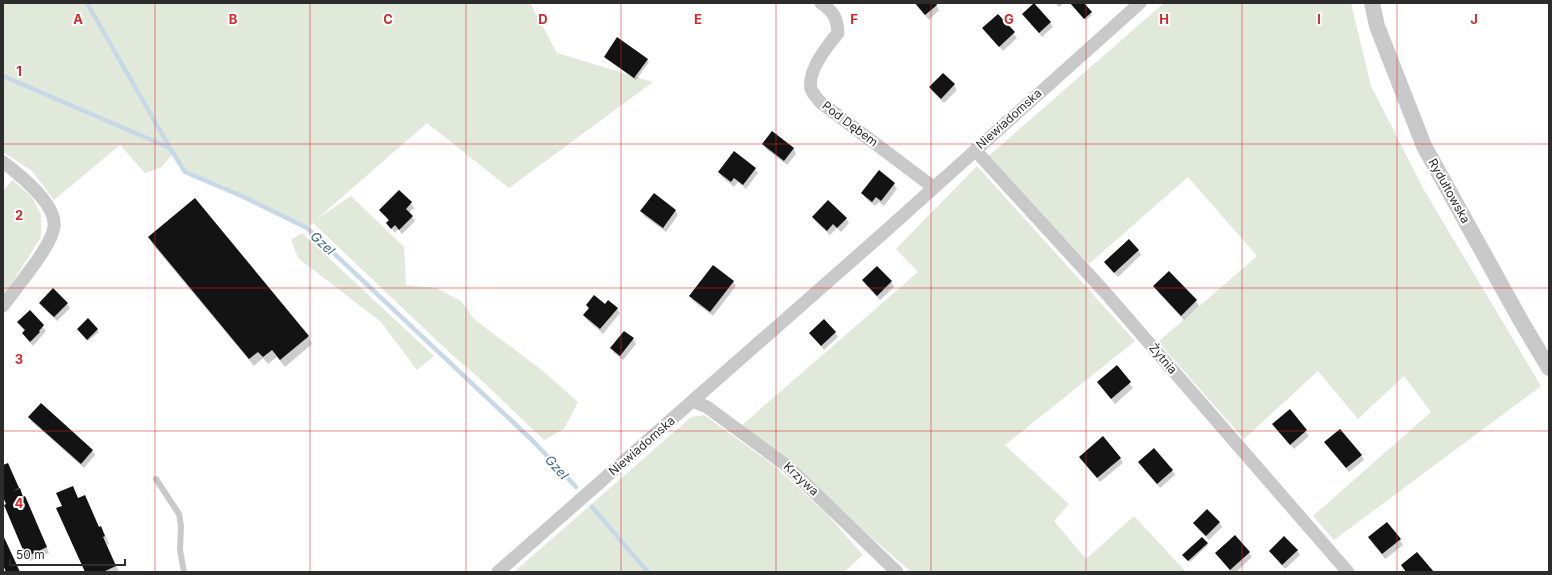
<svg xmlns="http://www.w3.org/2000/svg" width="1552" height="575" font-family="Inter,sans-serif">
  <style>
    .green { fill: #e1e9da }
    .shadow { fill: #0003 }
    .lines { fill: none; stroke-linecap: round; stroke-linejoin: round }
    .stream { stroke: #c7d9e8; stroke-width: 4.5 }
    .building { fill: #131313 }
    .service { stroke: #c9c9c9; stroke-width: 6 }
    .minor { stroke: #c9c9c9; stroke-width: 13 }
    .tertiary { stroke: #c9c9c9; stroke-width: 16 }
    .grid { fill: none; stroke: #d62828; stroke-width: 1; stroke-opacity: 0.55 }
    .labels { text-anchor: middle; stroke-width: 4; stroke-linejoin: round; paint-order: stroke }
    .street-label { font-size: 12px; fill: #2c2c2c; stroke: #fff }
    .water-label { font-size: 13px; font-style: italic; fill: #406887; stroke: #fff }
    .grid-label { font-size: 13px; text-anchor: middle; font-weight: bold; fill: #d62828; stroke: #fff; stroke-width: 4; stroke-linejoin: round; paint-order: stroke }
  </style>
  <rect width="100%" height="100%" fill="#fff"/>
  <path class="green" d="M 3,3 L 530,3 L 557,53 L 653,82 L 509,188 L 427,123 L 317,219 L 351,196 L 404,247 L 406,285 L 436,288 L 461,301 L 474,319 L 543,371 L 578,402 L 564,429 L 544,440 L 478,377 L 450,353 L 313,223 L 307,228 L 185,172 L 174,153 L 160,168 L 145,173 L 120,145 L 54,200 L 32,171 L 3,152 Z
    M 1164,3 L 1351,3 L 1371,86 L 1424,190 L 1541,386 L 1334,540 L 1313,516 L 1431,412 L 1404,376 L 1358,419 L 1318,371 L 1244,439 L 1158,342 L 1257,256 L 1188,177 L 1089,264 L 1024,196 L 984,160 Z
    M 977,166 L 1135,341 L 1005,445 L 1069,504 L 1054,521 L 1086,559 L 1134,516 L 1186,572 L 911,572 L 742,425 L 918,272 L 896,249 Z
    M 13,180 L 32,197 L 41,215 L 41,237 L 3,297 L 3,190 Z
    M 302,233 L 434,356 L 417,370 L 381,322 L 298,258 L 291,240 Z
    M 704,415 L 772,464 L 825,512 L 863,555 L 844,572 L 514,572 L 691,417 Z"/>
  <path class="shadow" d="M 914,3 L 935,3 L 939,10 L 929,20 Z
    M 1055,3 L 1064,3 L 1059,7 Z
    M 1072,3 L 1083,3 L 1092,15 L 1086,20 L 1073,6 Z
    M 1023,14 L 1050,22 L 1053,27 L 1042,37 Z
    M 998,15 L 1017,38 L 1003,51 L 983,28 Z
    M 605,57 L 647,59 L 649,62 L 636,80 Z
    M 943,74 L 954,85 L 957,90 L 944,103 L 933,92 L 930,87 Z
    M 772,132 L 794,149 L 796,154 L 787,165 L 766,149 L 763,144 Z
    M 755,169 L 758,173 L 746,189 L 738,182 L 734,187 L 722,177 L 719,172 Z
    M 879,172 L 894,184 L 897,189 L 884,206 L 879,202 L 875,206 L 865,198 L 862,193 Z
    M 411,203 L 414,208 L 409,213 L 415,221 L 402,234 L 398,229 L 395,233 L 387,223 L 389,221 L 381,210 Z
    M 675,210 L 678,215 L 666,232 L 644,216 L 642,211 Z
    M 813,217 L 846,218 L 849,223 L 841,232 L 837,228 L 830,235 L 816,222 Z
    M 149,237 L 308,336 L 312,344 L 285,367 L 277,357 L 268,364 L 263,358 L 254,366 L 153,245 Z
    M 1138,250 L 1141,255 L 1118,277 L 1105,262 Z
    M 1169,272 L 1196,301 L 1199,306 L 1184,320 L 1157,291 L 1154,286 Z
    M 863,280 L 891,282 L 894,287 L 880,300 L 866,285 Z
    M 733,281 L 736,286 L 713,316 L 693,301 L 690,296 Z
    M 41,303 L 67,304 L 70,308 L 57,321 L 43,308 Z
    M 587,305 L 605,305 L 617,309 L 620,313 L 603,334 L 587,320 L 584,316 L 589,309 Z
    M 30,311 L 46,331 L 33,346 L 26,338 L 23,333 L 25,332 L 18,323 Z
    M 88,319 L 99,332 L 88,341 L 79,331 Z
    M 624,332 L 633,339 L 636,344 L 623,360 L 614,353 L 612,348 Z
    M 835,332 L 838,337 L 824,350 L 811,333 Z
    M 1116,367 L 1133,388 L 1115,404 L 1098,382 Z
    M 1290,411 L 1309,436 L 1294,449 L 1274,425 Z
    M 29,417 L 92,450 L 95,455 L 84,468 L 32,422 Z
    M 1326,443 L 1361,455 L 1364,460 L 1349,472 Z
    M 1080,457 L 1120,458 L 1123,463 L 1100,482 Z
    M 1139,463 L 1172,470 L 1175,475 L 1160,488 Z
    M 3,466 L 10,469 L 24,498 L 25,497 L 28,502 L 49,553 L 30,561 L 3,494 Z
    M 78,499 L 105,535 L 109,544 L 107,545 L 119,572 L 86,572 L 63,506 Z
    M 1219,522 L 1222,527 L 1209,540 L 1197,528 L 1194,523 Z
    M 1369,538 L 1400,540 L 1403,545 L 1385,559 Z
    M 1207,543 L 1208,545 L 1190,562 L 1185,557 Z
    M 1297,550 L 1300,555 L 1285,569 L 1270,551 Z
    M 1216,553 L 1249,553 L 1252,557 L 1236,572 L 1231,572 Z"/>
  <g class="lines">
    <path class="stream" d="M 87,3 L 170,148 L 185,172 L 244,197 L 307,228 L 533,441 L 576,487
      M 3,76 L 170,148
      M 592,507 L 648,572"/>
  </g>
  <path class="building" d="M 915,3 L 936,3 L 937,5 L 925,15 Z
    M 1034,3 L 1051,22 L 1039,33 L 1022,14 Z
    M 1070,3 L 1084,3 L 1092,12 L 1084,19 Z
    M 998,14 L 1015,32 L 999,47 L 982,28 Z
    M 617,37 L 648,59 L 634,78 L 604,57 Z
    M 943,73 L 955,84 L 941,99 L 929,87 Z
    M 772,131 L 794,148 L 784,161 L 762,144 Z
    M 734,151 L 756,168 L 743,185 L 734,178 L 731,182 L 718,172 Z
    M 879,170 L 895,183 L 881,201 L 876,197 L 872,202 L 861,193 Z
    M 399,190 L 412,202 L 406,209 L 413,216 L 399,230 L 395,225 L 391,229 L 386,223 L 389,220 L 379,210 Z
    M 654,193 L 676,210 L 663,228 L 640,211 Z
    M 195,198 L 309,336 L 280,360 L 272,350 L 263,357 L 258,352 L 249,359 L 148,237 Z
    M 828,200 L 847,218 L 837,228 L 833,224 L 827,231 L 812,217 Z
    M 1129,239 L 1139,250 L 1114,273 L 1104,262 Z
    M 713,265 L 734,281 L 710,312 L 689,296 Z
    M 877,266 L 892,281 L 877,296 L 862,280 Z
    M 1169,271 L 1197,300 L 1181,316 L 1153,286 Z
    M 53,288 L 68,303 L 54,317 L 39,303 Z
    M 594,295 L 605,304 L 608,300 L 618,308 L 600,329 L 583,315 L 589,308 L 586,305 Z
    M 30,310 L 44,325 L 39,331 L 40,332 L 30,342 L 22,333 L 25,330 L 17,322 Z
    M 88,318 L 98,329 L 87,340 L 77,329 Z
    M 824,319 L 836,332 L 821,346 L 809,333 Z
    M 624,331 L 634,338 L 620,356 L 610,348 Z
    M 1117,365 L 1131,382 L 1111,399 L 1097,382 Z
    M 41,403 L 93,450 L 81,464 L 28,417 Z
    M 1290,409 L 1307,430 L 1290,445 L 1272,424 Z
    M 1340,429 L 1362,455 L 1346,468 L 1324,442 Z
    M 1103,436 L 1121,458 L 1097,478 L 1079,457 Z
    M 1154,448 L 1173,470 L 1157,484 L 1138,462 Z
    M 8,463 L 19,488 L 12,492 L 20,488 L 23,497 L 25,496 L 47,547 L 26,557 L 4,505 L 6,504 L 3,497 L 3,465 Z
    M 73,486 L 78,498 L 85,495 L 99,527 L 101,526 L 105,536 L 103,537 L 116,566 L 103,572 L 85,572 L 56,508 L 62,506 L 56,493 Z
    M 1207,509 L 1220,522 L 1206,536 L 1193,523 Z
    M 1387,522 L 1401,539 L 1382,554 L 1368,537 Z
    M 3,535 L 20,572 L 6,572 L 3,565 Z
    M 1235,535 L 1250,552 L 1230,570 L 1215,553 Z
    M 1284,536 L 1298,550 L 1282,565 L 1269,551 Z
    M 1202,537 L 1208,543 L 1188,561 L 1182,555 Z
    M 1417,552 L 1434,572 L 1406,572 L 1401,565 Z"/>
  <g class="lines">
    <path class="service" d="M 156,479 L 179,514 L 181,526 L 180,550 L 184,572"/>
    <path class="minor" d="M 821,3 C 834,12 837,18 838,33 C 827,46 807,71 811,89 C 813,94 818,99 820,102 L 933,187
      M 975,150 L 1103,290 L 1348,572
      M 3,162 C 20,175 57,204 54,227 C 52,246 15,289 3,306
      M 693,401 L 707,407 L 787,466 L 897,572
      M 498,572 L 880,236 L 1140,3"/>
    <path class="tertiary" d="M 1372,3 L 1377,26 L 1424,146 L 1521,321 L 1549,368"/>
  </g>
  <path class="grid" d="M 155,3 L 155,572M 310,3 L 310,572M 466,3 L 466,572M 621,3 L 621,572M 776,3 L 776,572M 931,3 L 931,572M 1086,3 L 1086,572M 1242,3 L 1242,572M 1397,3 L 1397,572M 3,144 L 1549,144M 3,288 L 1549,288M 3,431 L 1549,431"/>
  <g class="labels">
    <g class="street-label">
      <text transform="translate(1009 119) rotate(-42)" y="4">Niewiadomska</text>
      <text transform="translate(850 124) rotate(37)" y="4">Pod Dębem</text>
      <text transform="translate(1449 191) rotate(61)" y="4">Rydułtowska</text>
      <text transform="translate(1163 359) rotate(49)" y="4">Żytnia</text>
      <text transform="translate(642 446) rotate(-41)" y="4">Niewiadomska</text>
      <text transform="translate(801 479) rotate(43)" y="4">Krzywa</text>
    </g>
    <g class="water-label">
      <text transform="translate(323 243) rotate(43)" y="5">Gzel</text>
      <text transform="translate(557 467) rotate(48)" y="5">Gzel</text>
    </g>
  </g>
  <g class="grid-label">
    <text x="78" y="24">A</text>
    <text x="233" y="24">B</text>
    <text x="388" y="24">C</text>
    <text x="543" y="24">D</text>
    <text x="698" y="24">E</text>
    <text x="854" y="24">F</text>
    <text x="1009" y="24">G</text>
    <text x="1164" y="24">H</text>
    <text x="1319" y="24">I</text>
    <text x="1474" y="24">J</text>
    <text x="19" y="76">1</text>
    <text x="19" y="220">2</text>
    <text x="19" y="364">3</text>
    <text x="19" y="508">4</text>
  </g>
  <rect width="1552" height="575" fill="none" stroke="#2c2c2c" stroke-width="8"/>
  <path d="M10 559v6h115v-6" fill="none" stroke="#2c2c2c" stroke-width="2"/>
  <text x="16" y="559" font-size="12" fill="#2c2c2c" stroke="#ffffff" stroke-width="3" paint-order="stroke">50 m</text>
</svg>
